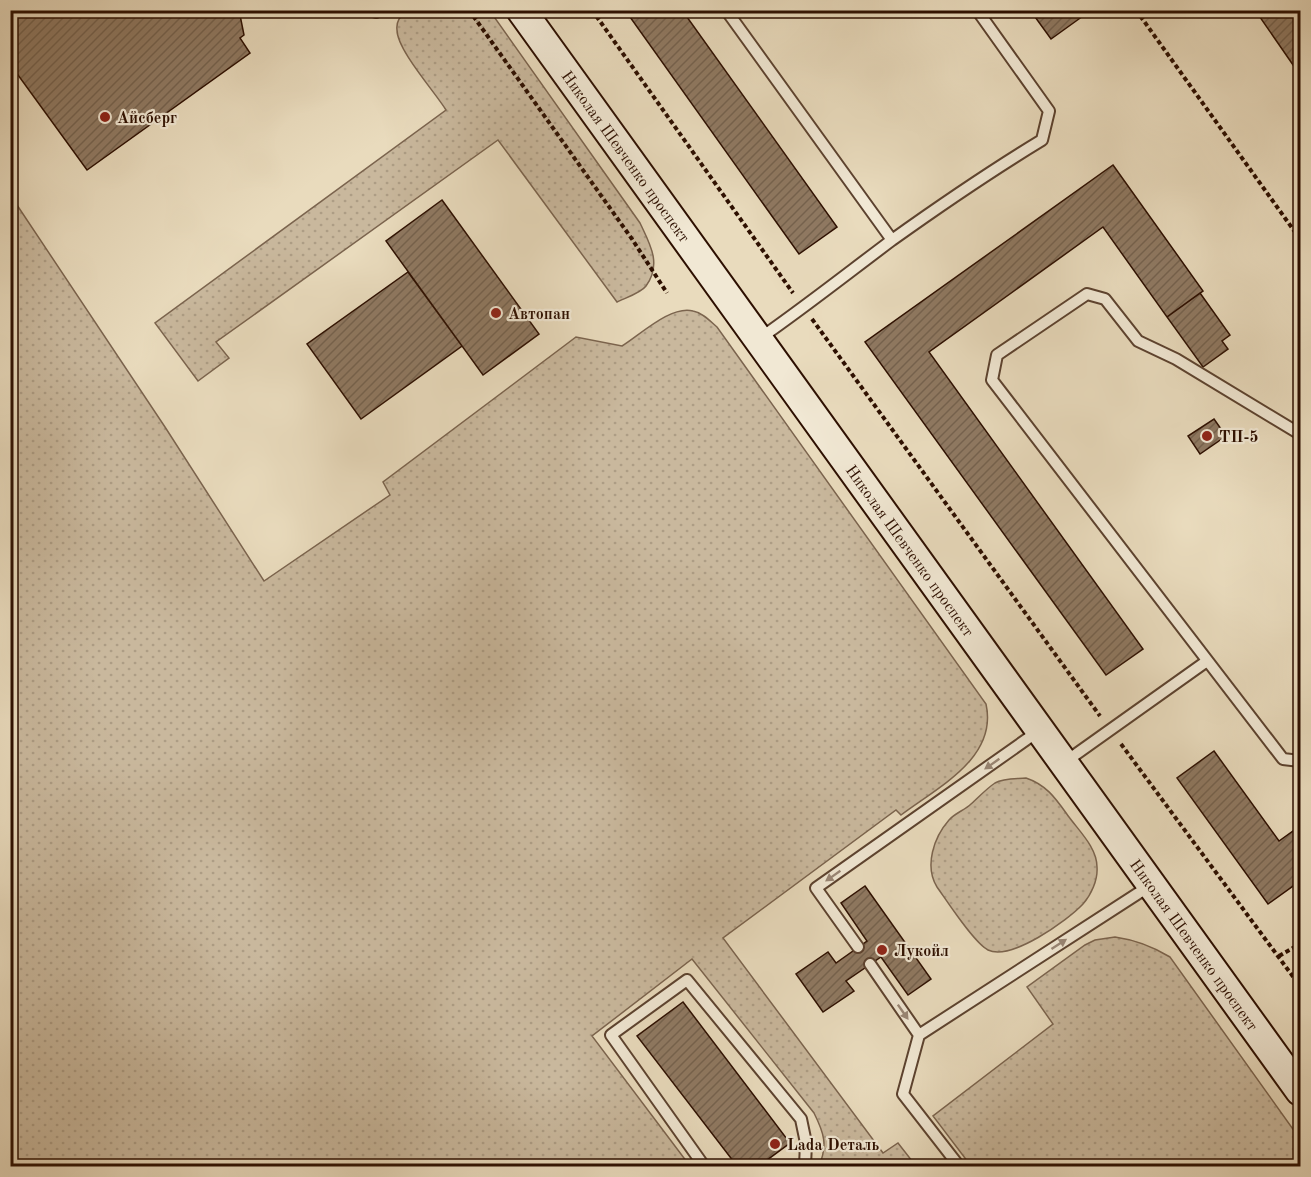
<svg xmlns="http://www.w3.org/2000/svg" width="1311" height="1177" font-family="'Old Standard TT',serif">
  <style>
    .grass { fill: url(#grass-dots); stroke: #7b644e; stroke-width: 1.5 }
    .building { fill: url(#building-hatch); stroke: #2d0f00; stroke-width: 1.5 }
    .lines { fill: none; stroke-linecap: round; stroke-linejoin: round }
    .service-casing { stroke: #5c422f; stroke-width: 14 }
    .secondary-casing { stroke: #2d0f00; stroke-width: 32 }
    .path { stroke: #2d0f00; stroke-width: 4; stroke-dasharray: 4.5 3; stroke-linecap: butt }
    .service { stroke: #f1e8d4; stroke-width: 10 }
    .secondary { stroke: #f1e8d4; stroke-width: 28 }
    .oneway { fill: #998675 }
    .poi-dot { fill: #8f2418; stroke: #f1e8d4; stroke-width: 2 }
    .labels { text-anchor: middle; stroke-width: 4.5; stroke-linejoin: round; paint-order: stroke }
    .poi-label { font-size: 16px; font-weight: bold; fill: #2d0f00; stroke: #f1e8d4; text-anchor: start }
    .street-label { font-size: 16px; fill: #2d0f00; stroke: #f1e8d4 }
  </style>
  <defs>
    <pattern id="grass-dots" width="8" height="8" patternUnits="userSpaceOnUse" patternTransform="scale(1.5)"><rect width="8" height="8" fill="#c9b89d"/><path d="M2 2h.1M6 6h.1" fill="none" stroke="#ad9d85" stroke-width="1.8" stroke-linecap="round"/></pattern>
    <pattern id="building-hatch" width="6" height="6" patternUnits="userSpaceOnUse" patternTransform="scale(1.5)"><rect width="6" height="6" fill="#8f7962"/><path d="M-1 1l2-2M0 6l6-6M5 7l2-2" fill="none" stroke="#75624e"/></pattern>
  </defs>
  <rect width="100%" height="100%" fill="#e9dbbd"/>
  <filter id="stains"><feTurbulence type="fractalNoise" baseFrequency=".00333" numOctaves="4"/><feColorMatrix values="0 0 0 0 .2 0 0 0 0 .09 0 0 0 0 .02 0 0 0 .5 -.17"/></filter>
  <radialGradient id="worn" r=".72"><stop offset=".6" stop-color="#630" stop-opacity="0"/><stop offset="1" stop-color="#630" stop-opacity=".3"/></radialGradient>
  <path class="grass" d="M 406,11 L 490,11 L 640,223 C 650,244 662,264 646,286 C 641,293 625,298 617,302 L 498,140 L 216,342 L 229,358 L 198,381 L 155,323 L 446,110 C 435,92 397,50 397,30 C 396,21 400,17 406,11 Z
    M 11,196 L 165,427 L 264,581 L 390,495 L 383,482 L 576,337 L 622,346 C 640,335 671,305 693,311 C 703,313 710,321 717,327 L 986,704 C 998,758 938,787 901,815 L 896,810 L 723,938 L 883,1153 L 898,1143 L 916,1166 L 819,1166 C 828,1145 824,1133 814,1113 L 692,959 L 592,1036 L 690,1166 L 11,1166 Z
    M 1026,778 C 1047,785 1056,799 1069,817 C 1080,832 1097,848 1097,867 C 1098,880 1091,895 1083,904 C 1067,921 1011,961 988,950 C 974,943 947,901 937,887 C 924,866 934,837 949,820 C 955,813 965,810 971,804 C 979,797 986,789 995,783 C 1004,778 1016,779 1026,778 Z
    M 1115,937 C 1136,940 1152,946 1170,957 L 1300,1139 L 1300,1166 L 971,1166 L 933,1116 L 1053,1024 L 1027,987 L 1085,945 L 1095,940 Z"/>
  <path class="building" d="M 10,10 L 239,10 L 244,35 L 240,38 L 250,53 L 87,170 L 10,64 Z
    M 625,10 L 682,10 L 837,227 L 799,254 Z
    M 1030,10 L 1089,10 L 1090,11 L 1051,39 Z
    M 1255,10 L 1300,10 L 1300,75 Z
    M 1113,165 L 1203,291 L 1167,317 L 1103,227 L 929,352 L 1143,649 L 1106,675 L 865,342 Z
    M 442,200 L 539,334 L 483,375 L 386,241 Z
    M 408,272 L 462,346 L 361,419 L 307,344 Z
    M 1200,293 L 1230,335 L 1222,341 L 1228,349 L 1203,367 L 1167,317 Z
    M 1214,419 L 1226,436 L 1200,454 L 1188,436 Z
    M 1214,751 L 1279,841 L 1300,826 L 1300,881 L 1268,904 L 1177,778 Z
    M 865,886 L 931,979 L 908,995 L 881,957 L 846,981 L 854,991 L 823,1012 L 796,974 L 828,952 L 836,963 L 867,941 L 841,903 Z
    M 683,1002 L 790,1143 L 759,1166 L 737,1166 L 637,1036 Z"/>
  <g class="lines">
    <defs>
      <path id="service" d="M 726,10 L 892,240
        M 376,12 L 379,10
        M 759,339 C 805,307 848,273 892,240 C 941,205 991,171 1042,140 L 1049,111 L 977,10
        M 1300,434 L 1176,359 L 1138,341 L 1105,299 L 1087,294 L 997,355 L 992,380 L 1283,759 L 1300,761
        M 1065,762 L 1207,661
        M 858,947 L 816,888 L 1040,730
        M 870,964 L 919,1035 L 1151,885
        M 919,1035 L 903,1094 L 959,1166
        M 704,1166 L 611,1035 L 687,980 L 801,1119 L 806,1143 L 805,1166"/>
      <g id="secondary">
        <path id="s1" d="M 521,10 L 1300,1091"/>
      </g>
    </defs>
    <use href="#service" class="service-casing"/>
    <use href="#secondary" class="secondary-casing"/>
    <path class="path" d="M 469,10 L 632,239 L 667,293
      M 592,10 L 793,293
      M 1136,10 L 1300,239
      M 812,319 L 1100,716
      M 1121,744 L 1300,986
      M 1279,956 L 1300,944"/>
    <use href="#service" class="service"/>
    <use href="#secondary" class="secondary"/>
  </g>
  <defs><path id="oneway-solid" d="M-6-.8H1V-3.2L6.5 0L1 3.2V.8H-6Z" transform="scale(1.5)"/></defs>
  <g class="oneway">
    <use href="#oneway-solid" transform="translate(992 764) rotate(145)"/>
    <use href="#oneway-solid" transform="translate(833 876) rotate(145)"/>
    <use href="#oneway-solid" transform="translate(1059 944) rotate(-33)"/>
    <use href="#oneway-solid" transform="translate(903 1012) rotate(55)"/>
  </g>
  <g class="poi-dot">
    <circle cx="105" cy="117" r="6"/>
    <circle cx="496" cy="313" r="6"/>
    <circle cx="1207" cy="436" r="6"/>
    <circle cx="882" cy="950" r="6"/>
    <circle cx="775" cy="1144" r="6"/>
  </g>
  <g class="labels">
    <g class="poi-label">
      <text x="117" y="123">Айсберг</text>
      <text x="508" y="319">Автопан</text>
      <text x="1219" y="442">ТП-5</text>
      <text x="894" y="956">Лукойл</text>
      <text x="787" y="1150">Lada Dеталь</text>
    </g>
    <g class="street-label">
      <text dy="6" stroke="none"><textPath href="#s1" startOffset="180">Николая Шевченко проспект</textPath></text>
      <text dy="6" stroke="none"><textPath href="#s1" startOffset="666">Николая Шевченко проспект</textPath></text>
      <text dy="6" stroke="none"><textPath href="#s1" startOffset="1152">Николая Шевченко проспект</textPath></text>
    </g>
  </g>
  <rect width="1311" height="1177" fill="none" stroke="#e9dbbd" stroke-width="36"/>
  <rect x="12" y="12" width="1287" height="1153" fill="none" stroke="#2d0f00" stroke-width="3"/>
  <rect x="18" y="18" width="1275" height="1141" fill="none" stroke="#2d0f00" stroke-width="1.5"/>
  <rect width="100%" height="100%" filter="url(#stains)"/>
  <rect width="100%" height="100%" fill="url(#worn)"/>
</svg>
